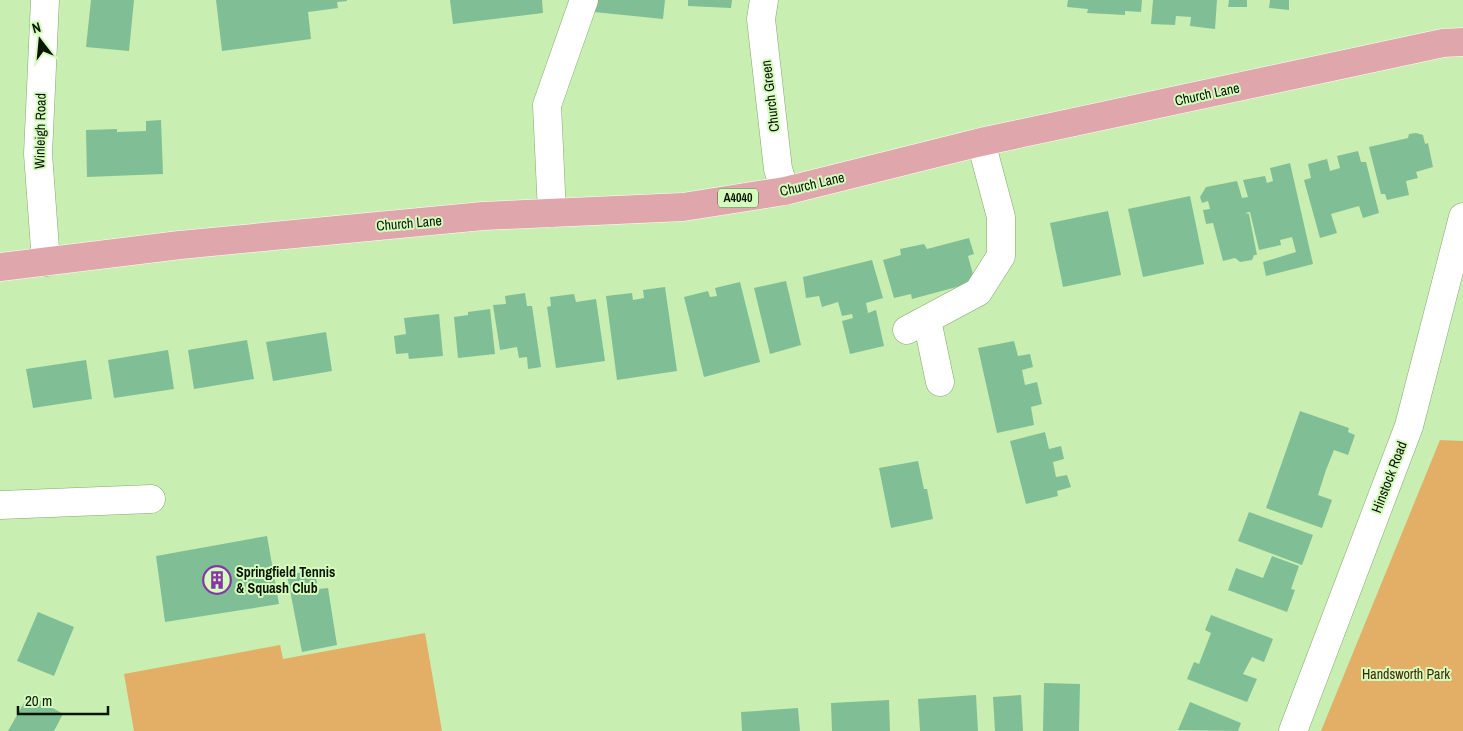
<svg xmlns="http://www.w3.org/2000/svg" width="1463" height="731" font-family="'Archivo Narrow',sans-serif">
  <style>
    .green { fill: #e3af66 }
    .building { fill: #80bf95 }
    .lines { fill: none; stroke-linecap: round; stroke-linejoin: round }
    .minor-casing { stroke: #86a971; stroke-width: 29 }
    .major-casing { stroke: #fff; stroke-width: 29 }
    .minor { stroke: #fff; stroke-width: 28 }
    .major { stroke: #dfa6ac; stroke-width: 28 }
    .labels { text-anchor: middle; stroke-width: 4; stroke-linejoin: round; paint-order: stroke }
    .shield { fill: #d5fbbf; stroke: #465b3b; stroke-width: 1 }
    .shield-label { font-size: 12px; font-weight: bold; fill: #091603 }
    .street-label { font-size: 14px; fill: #091603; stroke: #d5fbbf }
    .poi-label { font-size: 14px; font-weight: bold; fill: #091603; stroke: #d5fbbf; text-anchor: start }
    .park-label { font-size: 14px; fill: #422900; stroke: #d5fbbf }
  </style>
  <rect width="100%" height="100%" fill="#c8eeb2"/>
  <path class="green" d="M 1440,440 L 1463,441 L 1463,731 L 1321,731 Z
    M 425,633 L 442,731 L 134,731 L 124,674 L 280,645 L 283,659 Z"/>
  <path class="building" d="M 91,0 L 134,0 L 129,51 L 86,47 Z
    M 216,0 L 347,0 L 347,1 L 337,2 L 338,8 L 308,12 L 311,39 L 222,51 Z
    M 450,0 L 542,0 L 543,13 L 453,24 Z
    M 595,0 L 665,0 L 663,19 L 594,12 Z
    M 688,0 L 732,0 L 731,8 L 688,6 Z
    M 1068,0 L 1142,0 L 1141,12 L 1125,11 L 1125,15 L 1087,13 L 1088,9 L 1067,7 Z
    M 1153,0 L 1217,0 L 1215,29 L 1190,26 L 1191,17 L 1176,16 L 1175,25 L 1151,24 Z
    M 1229,0 L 1247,0 L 1247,7 L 1228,7 Z
    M 1270,0 L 1289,0 L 1289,10 L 1269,8 Z
    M 161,120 L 163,174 L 87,177 L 86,130 L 117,129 L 117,132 L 146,131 L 146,121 Z
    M 1416,133 L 1423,135 L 1425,144 L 1428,143 L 1433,167 L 1416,172 L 1418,178 L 1406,181 L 1409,195 L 1387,200 L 1385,194 L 1381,194 L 1369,147 L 1408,138 L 1409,134 Z
    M 1358,151 L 1361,162 L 1366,162 L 1379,213 L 1363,218 L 1359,206 L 1331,214 L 1337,233 L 1320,238 L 1304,180 L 1311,178 L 1308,164 L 1327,159 L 1330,171 L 1340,168 L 1337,156 Z
    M 1290,163 L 1313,264 L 1266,276 L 1263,262 L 1296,252 L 1292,237 L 1280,240 L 1281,245 L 1259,250 L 1250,212 L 1245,213 L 1249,214 L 1257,255 L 1254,255 L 1252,260 L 1240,262 L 1235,258 L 1223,261 L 1213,223 L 1206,224 L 1203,210 L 1210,209 L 1208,201 L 1202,203 L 1200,197 L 1206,187 L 1237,181 L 1242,198 L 1248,197 L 1243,180 L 1265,176 L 1267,183 L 1273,181 L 1270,168 Z
    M 1190,196 L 1204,264 L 1143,277 L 1128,209 Z
    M 1108,211 L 1121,275 L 1063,287 L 1050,223 Z
    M 969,238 L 974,254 L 968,256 L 975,282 L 912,299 L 911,294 L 894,298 L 883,260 L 901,255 L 900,249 L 924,244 L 927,249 Z
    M 872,260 L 883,298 L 866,303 L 868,313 L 876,310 L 884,346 L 850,354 L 842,321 L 853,318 L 852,314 L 842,316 L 838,302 L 822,307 L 819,296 L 806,298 L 803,277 Z
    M 786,281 L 801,345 L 770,354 L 754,288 Z
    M 740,282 L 760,362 L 704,377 L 684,297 L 708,291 L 710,297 L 717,296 L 715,288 Z
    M 665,287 L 677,371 L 617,380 L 606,296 L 632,293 L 633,300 L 644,298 L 643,290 Z
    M 525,293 L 527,306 L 532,306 L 541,367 L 528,369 L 527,357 L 519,358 L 517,347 L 500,350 L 493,305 L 506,304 L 505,296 Z
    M 574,294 L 576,302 L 596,299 L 605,361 L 556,368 L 547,307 L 551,306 L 550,297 Z
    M 490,309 L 495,354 L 458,358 L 454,317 L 468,315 L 468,312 Z
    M 439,314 L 443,356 L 409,359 L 408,353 L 396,354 L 394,336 L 406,334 L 404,318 Z
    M 326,332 L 332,371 L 273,381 L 266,342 Z
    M 247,340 L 254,379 L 194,389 L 188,350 Z
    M 1014,341 L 1018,356 L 1030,354 L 1033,367 L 1022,370 L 1025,385 L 1037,382 L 1042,404 L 1031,407 L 1034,425 L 997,433 L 978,348 Z
    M 168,350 L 174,389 L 114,398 L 108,360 Z
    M 86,360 L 92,399 L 33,408 L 26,369 Z
    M 1300,411 L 1349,428 L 1348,432 L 1355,435 L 1348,455 L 1334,450 L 1326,470 L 1318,495 L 1332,500 L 1322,528 L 1266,508 Z
    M 1045,432 L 1049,449 L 1061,446 L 1064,459 L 1053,462 L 1056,477 L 1067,475 L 1071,487 L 1057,491 L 1058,496 L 1026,504 L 1010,441 Z
    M 918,461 L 924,489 L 927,489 L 933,519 L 891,528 L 879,468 Z
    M 1249,512 L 1313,535 L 1302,565 L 1238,541 Z
    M 267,536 L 279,604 L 165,622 L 156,556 Z
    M 1272,556 L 1299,566 L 1291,589 L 1295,590 L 1287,612 L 1228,590 L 1236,568 L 1263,578 Z
    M 315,570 L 318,589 L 328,588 L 337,645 L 302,652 L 287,575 Z
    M 38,612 L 74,627 L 54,676 L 17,661 Z
    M 1211,615 L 1273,639 L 1264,662 L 1252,657 L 1243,674 L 1257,679 L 1247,702 L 1187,679 L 1194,662 L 1199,664 L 1211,633 L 1205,630 Z
    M 1044,683 L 1080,684 L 1079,731 L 1043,731 Z
    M 29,694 L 63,714 L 54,731 L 8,731 Z
    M 976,695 L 978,731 L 920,731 L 918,699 Z
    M 1021,695 L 1023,731 L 995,731 L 993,697 Z
    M 889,700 L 890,731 L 832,731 L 831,703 Z
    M 1190,702 L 1241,723 L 1238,731 L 1178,730 Z
    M 798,708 L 800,731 L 742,731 L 741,712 Z"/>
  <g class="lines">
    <defs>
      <path id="minor" d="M 45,0 L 38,154 L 46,262
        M 764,0 L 761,19 L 778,169 L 785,191
        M 552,213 L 547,105 L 584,0
        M 927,320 L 940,382
        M 907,330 L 978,292 L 1001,256 L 1001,217 L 981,142
        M 0,505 L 151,499
        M 1293,731 L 1409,426 L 1463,217"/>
      <path id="major" d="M 0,267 L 180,245 L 483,216 L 683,207 L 785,191 L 981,142 L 1443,43 L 1463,42"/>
    </defs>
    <use href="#minor" class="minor-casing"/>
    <use href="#major" class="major-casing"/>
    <use href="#minor" class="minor"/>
    <use href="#major" class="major"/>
  </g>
  <defs>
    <symbol id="building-ring" viewBox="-11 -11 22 22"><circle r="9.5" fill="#d5fbbf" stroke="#8636a6" stroke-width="1.5"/><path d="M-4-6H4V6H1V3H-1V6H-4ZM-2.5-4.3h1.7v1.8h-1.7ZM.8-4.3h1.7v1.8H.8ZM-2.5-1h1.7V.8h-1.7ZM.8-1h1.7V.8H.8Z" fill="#8636a6"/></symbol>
  </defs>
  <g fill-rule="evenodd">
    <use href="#building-ring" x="201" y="564" width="32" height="32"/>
  </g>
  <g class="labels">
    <rect class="shield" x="718" y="188.5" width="40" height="19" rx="4"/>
    <g class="shield-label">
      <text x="738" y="202">A4040</text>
    </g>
    <g class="street-label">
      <text transform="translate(1207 94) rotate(-12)" y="5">Church Lane</text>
      <text transform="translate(770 96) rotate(-97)" y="5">Church Green</text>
      <text transform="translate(40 131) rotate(-89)" y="5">Winleigh Road</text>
      <text transform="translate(812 184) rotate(-13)" y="5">Church Lane</text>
      <text transform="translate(409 223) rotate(-5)" y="5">Church Lane</text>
      <text transform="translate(1389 477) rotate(-69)" y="5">Hinstock Road</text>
    </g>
    <g class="poi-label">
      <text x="236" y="577">Springfield Tennis<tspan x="236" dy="16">&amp; Squash Club</tspan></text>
    </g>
    <g class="park-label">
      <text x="1406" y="679">Handsworth Park</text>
    </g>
  </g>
  <g transform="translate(40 40) rotate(344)" stroke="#d5fbbf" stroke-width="4" paint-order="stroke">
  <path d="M0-4L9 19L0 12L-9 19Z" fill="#091603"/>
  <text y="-8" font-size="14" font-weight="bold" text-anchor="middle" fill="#091603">N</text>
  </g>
  <path d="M18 706v8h90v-8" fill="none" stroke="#091603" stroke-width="2.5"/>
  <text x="25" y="706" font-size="15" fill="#091603" stroke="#d5fbbf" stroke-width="4" paint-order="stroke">20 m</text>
</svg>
